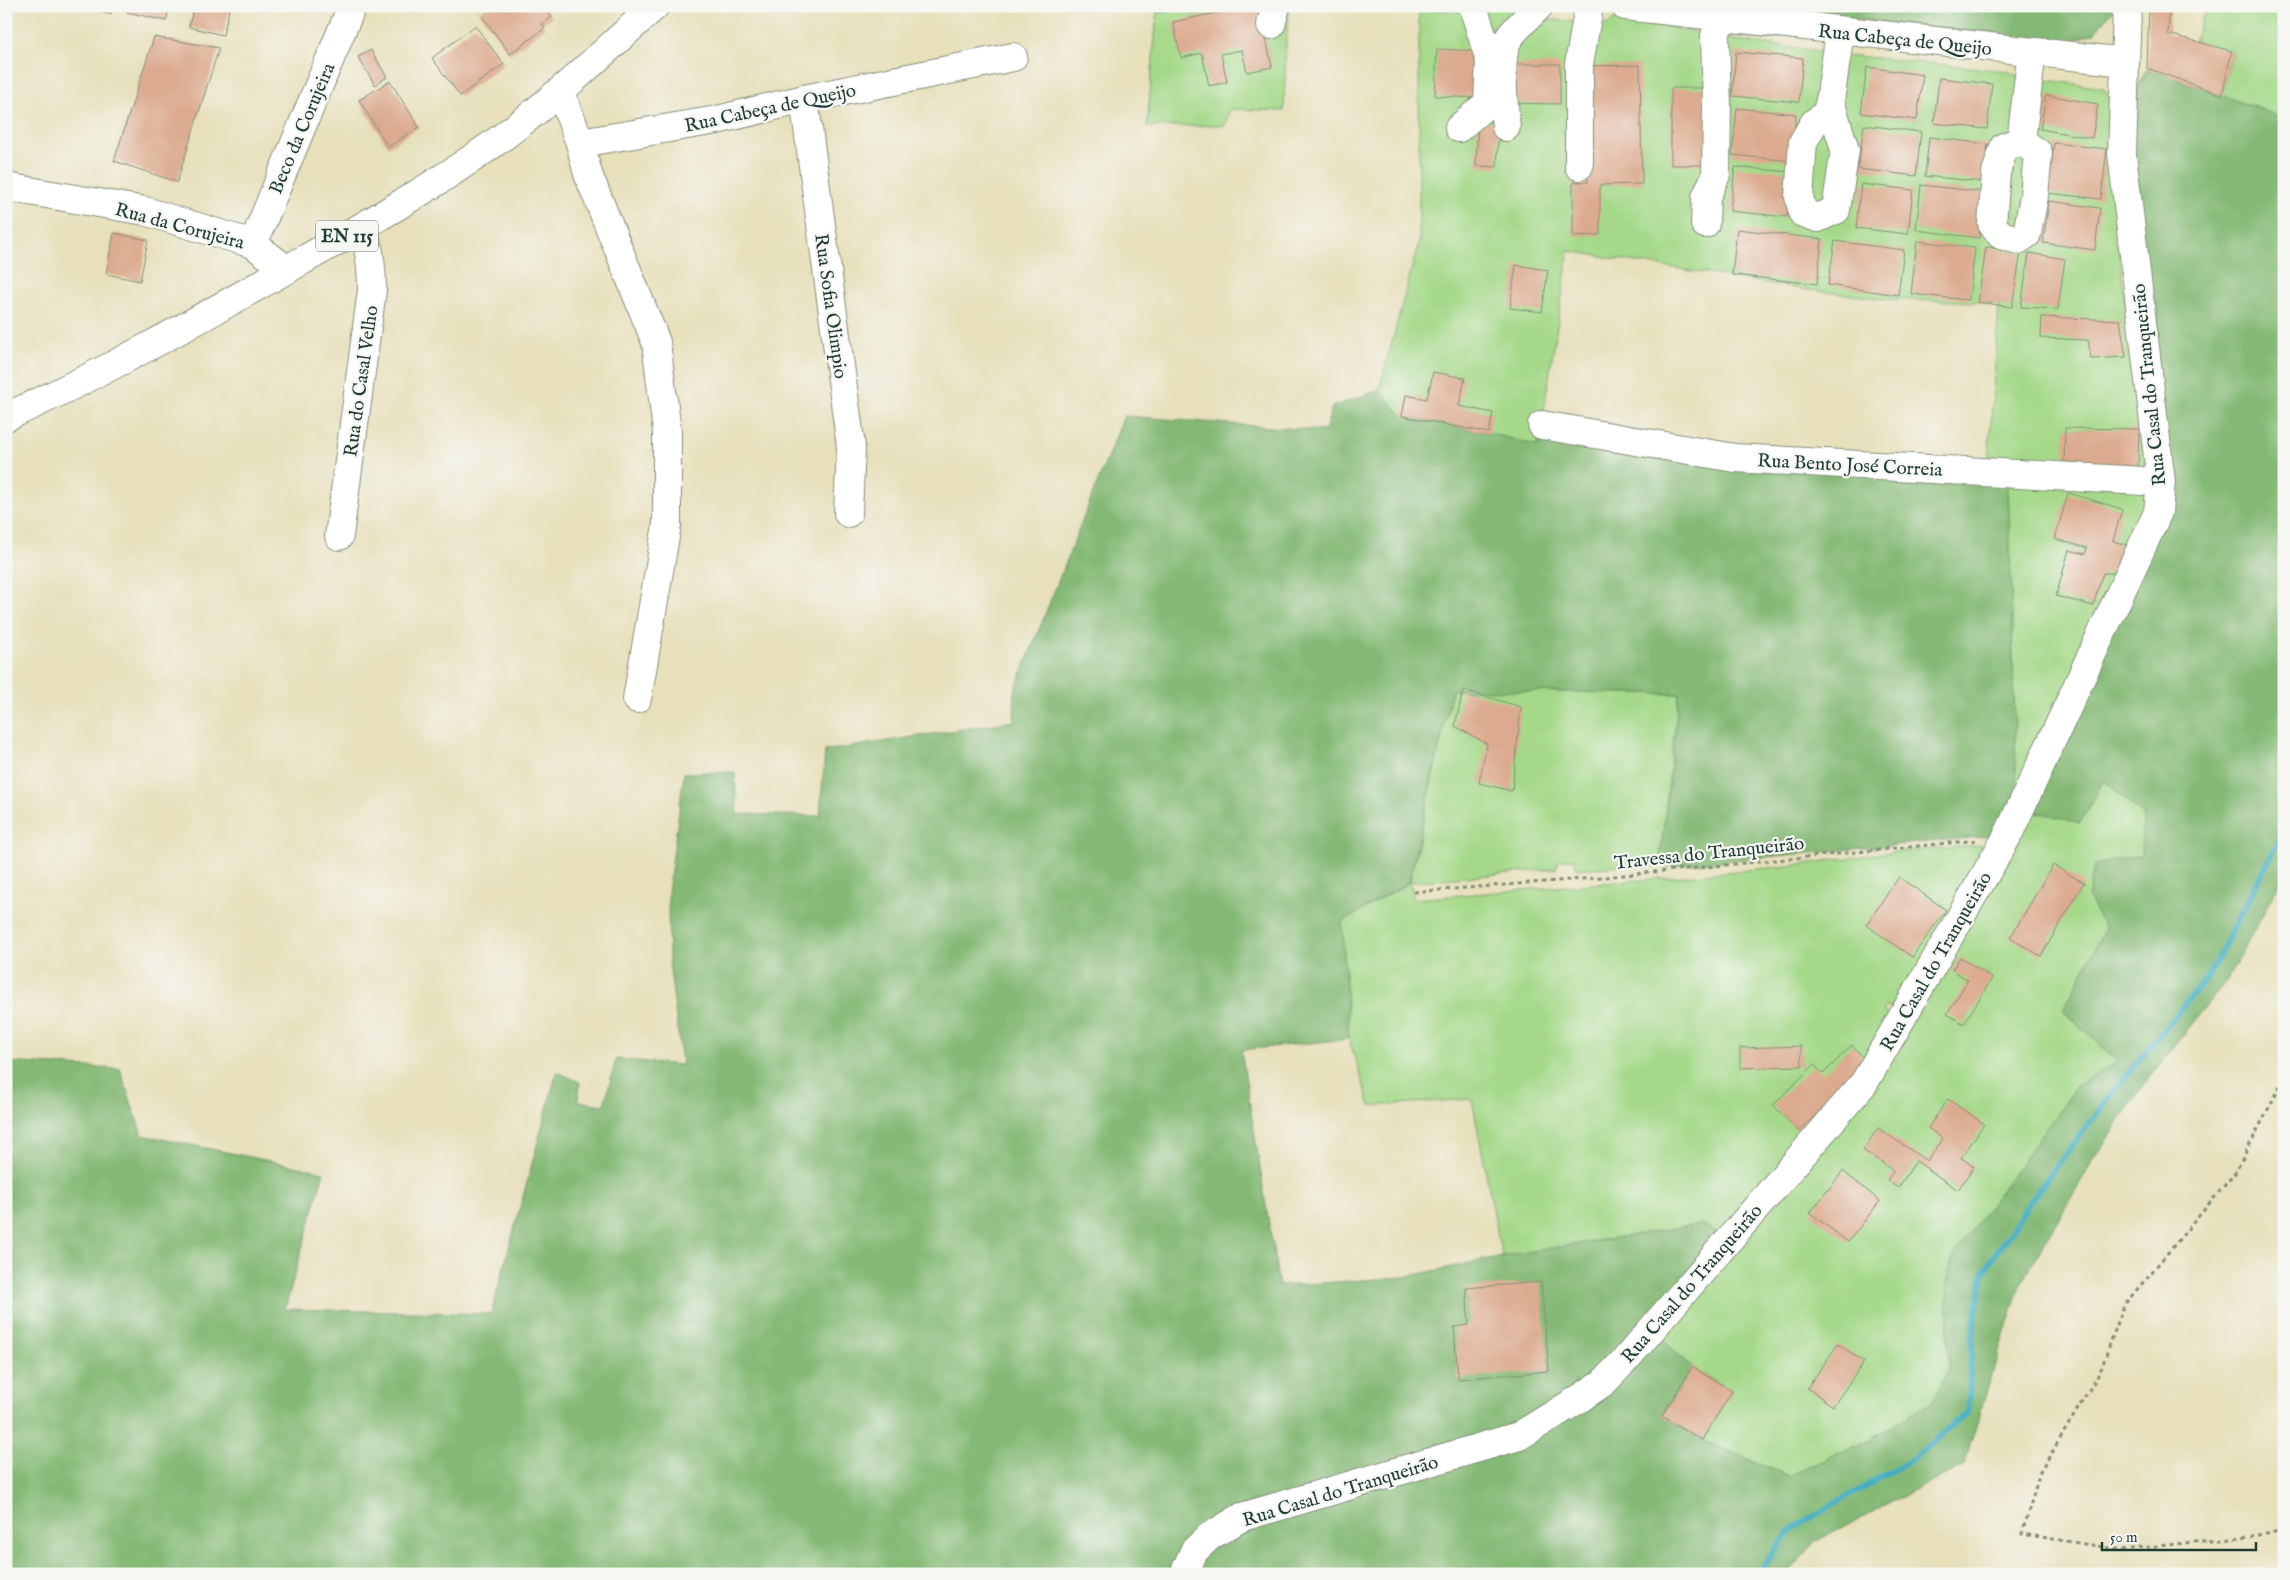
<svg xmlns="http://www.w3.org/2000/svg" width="2290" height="1580" font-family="'IM FELL English',serif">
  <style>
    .green { fill: #a5d989; stroke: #628b5e }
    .forest { fill: #84b975; stroke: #527b54 }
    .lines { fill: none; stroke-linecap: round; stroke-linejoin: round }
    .stream { stroke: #43adc2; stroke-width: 6 }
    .building { fill: #dcaa8e }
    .minor-casing { stroke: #838e78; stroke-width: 30 }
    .major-casing { stroke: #838e78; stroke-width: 30 }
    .path { stroke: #838e78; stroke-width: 3; stroke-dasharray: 4 4; stroke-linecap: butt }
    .minor { stroke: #fff; stroke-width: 28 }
    .major { stroke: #fff; stroke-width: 28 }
    .labels { text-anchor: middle; stroke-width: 4.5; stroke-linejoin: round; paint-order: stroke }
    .shield { fill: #f6f6f2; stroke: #60746d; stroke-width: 1 }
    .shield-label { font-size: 18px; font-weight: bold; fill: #1f3d34 }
    .street-label { font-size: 19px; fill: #1f3d34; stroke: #f6f6f2 }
  </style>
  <rect width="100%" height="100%" fill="#f6f6f2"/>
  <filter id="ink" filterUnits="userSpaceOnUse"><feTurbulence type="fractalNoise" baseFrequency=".02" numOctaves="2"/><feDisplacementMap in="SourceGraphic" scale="10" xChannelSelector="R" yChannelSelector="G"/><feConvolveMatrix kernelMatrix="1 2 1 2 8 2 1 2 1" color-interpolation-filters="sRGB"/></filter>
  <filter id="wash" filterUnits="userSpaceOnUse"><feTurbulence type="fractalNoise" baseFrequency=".0096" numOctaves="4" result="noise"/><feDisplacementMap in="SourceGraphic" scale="20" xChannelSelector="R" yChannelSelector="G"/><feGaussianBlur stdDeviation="1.12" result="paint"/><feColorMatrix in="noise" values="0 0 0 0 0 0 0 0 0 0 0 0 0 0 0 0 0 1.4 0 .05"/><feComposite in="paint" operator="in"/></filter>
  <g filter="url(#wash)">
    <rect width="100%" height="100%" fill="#e7e0bb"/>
    <path class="green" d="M 1191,6 L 1290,6 L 1286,38 L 1284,111 L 1230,109 L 1225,125 L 1147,127 L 1157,13 Z
      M 1483,6 L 1505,6 L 1533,12 L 1540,19 L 1569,21 L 1598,29 L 1615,20 L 1707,33 L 1727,39 L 1820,51 L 1836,58 L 1856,56 L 2008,71 L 2028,82 L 2047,80 L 2103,88 L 2112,102 L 2115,209 L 2126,313 L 2146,472 L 1988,467 L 1999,305 L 1978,302 L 1885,299 L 1801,289 L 1569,251 L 1538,446 L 1489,433 L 1402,416 L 1379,390 L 1419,242 L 1419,8 L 1466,12 Z
      M 2207,6 L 2284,6 L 2284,122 L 2273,114 L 2222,95 L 2232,52 L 2194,41 Z
      M 2008,478 L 2149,488 L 2151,500 L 2017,806 Z
      M 1452,689 L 1679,694 L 1659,867 L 1623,866 L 1577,869 L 1574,859 L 1559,860 L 1556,869 L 1410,882 L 1414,899 L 1663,878 L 1789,866 L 1893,852 L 1995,844 L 1904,1005 L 1883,1008 L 1891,1024 L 1724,1238 L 1702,1224 L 1502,1256 L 1472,1099 L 1370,1106 L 1349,1039 L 1342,922 L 1410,882 Z
      M 2104,780 L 2143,815 L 2142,855 L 2088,898 L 2105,928 L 2063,1011 L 2118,1061 L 2078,1085 L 1953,1256 L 1947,1284 L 1949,1371 L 1930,1404 L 1861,1444 L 1789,1476 L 1702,1440 L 1732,1391 L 1692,1367 L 1657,1335 L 1757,1221 L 2026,809 Z"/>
    <path class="forest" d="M 1156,6 L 1191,6 L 1157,13 Z
      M 1723,6 L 2116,6 L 2096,32 L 2070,42 Z
      M 2147,68 L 2273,114 L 2284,122 L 2284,875 L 2227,980 L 2148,1079 L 2092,1162 L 2019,1287 L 1964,1465 L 1814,1542 L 1788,1574 L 1187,1574 L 1211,1537 L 1473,1458 L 1657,1335 L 1692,1367 L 1662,1416 L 1702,1440 L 1789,1476 L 1861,1444 L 1930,1404 L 1949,1371 L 1947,1284 L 1953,1256 L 2078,1085 L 2118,1061 L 2063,1011 L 2105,928 L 2088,898 L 2094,865 L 2141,855 L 2143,815 L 2104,780 L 2080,823 L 2026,809 L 2164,514 L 2128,106 Z
      M 1379,390 L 1402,416 L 1489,433 L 1538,446 L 1542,429 L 2008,478 L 2017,806 L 2001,835 L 1659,867 L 1679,694 L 1452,690 L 1409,882 L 1342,922 L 1349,1039 L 1241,1050 L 1279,1286 L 1405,1277 L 1502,1256 L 1702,1224 L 1724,1238 L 1597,1383 L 1519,1436 L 1241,1513 L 1181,1574 L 6,1574 L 6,1062 L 120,1069 L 142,1135 L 324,1172 L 285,1309 L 491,1314 L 557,1072 L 580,1082 L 578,1101 L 604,1105 L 616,1059 L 682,1065 L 669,962 L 668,893 L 684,773 L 735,772 L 737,814 L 820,816 L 825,751 L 1014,721 L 1015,690 L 1124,416 L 1325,431 L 1332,407 Z"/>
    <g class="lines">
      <path class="stream" d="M 1758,1574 L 1791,1529 L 1911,1460 L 1968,1412 L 1972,1338 L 1983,1273 L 2035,1194 L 2121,1082 L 2208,976 L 2284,832"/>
    </g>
    <g id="blocks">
      <path class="building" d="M 85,6 L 114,6 L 111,14 Z
        M 128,6 L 170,6 L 166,21 L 127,12 Z
        M 194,6 L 230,6 L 223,35 L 189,27 Z
        M 405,6 L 419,6 L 410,13 Z
        M 486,6 L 543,6 L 552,17 L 542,24 L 545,28 L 510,54 L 479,12 Z
        M 1249,6 L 1259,6 L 1272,67 L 1247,72 L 1242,50 L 1221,54 L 1227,82 L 1209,86 L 1202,53 L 1181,58 L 1173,22 Z
        M 2149,6 L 2170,6 L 2168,34 L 2232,51 L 2222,95 L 2147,68 Z
        M 475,26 L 504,64 L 460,96 L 432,58 Z
        M 154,37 L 219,48 L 177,182 L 114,161 Z
        M 1437,49 L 1482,51 L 1480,98 L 1435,96 Z
        M 371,50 L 387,77 L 375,85 L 358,57 Z
        M 1736,52 L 1803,58 L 1799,102 L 1732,96 Z
        M 1509,64 L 1560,64 L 1560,104 L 1509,103 Z
        M 1640,65 L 1642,184 L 1600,185 L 1600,235 L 1573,236 L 1573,182 L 1588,182 L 1586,66 Z
        M 1867,67 L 1923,75 L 1917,120 L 1861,113 Z
        M 1939,78 L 1992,84 L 1987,129 L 1934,123 Z
        M 390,81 L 419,127 L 388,147 L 359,100 Z
        M 1671,88 L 1711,88 L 1711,165 L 1671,165 Z
        M 2046,95 L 2098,104 L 2092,138 L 2040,129 Z
        M 1737,108 L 1796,114 L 1792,161 L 1732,155 Z
        M 1478,122 L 1499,122 L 1497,167 L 1476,166 Z
        M 1864,125 L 1921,132 L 1916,176 L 1858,169 Z
        M 1929,137 L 1988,144 L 1984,182 L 1925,176 Z
        M 2054,143 L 2107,149 L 2101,199 L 2048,193 Z
        M 1735,167 L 1791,172 L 1787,217 L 1730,211 Z
        M 1861,184 L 1913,190 L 1908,234 L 1856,228 Z
        M 1921,185 L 1984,192 L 1979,238 L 1916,230 Z
        M 2049,201 L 2100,208 L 2095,250 L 2043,243 Z
        M 1737,229 L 1822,239 L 1817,284 L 1732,275 Z
        M 114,233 L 148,240 L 140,281 L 106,274 Z
        M 1835,241 L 1904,250 L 1898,295 L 1828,285 Z
        M 1917,241 L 1975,248 L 1969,300 L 1911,294 Z
        M 1986,247 L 2021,252 L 2012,307 L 1978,302 Z
        M 2029,253 L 2065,259 L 2058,309 L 2021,307 Z
        M 1516,265 L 1548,270 L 1542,312 L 1510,308 Z
        M 2042,317 L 2120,320 L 2126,357 L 2091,359 L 2088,340 L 2041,338 Z
        M 1433,372 L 1465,378 L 1459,406 L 1493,413 L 1489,433 L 1402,416 L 1406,395 L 1427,399 Z
        M 2065,428 L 2139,429 L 2138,470 L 2085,469 L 2085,463 L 2064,462 Z
        M 2068,493 L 2122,509 L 2113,541 L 2127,545 L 2119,573 L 2103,573 L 2093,606 L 2056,596 L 2069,550 L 2085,554 L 2087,548 L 2055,539 Z
        M 1463,690 L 1521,707 L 1512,791 L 1479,783 L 1487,744 L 1455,726 Z
        M 2053,865 L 2084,883 L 2041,956 L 2010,938 Z
        M 1899,877 L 1946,910 L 1912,957 L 1866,925 Z
        M 1960,957 L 1992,978 L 1964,1024 L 1947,1014 L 1968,980 L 1952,970 Z
        M 1852,1045 L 1870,1065 L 1798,1131 L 1773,1105 L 1814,1065 L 1823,1074 Z
        M 1801,1046 L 1802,1066 L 1740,1068 L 1740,1048 Z
        M 1948,1099 L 1984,1124 L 1961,1158 L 1974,1166 L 1958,1190 L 1916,1161 L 1898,1188 L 1887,1180 L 1894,1171 L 1863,1150 L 1878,1128 L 1927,1161 L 1943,1139 L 1928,1128 Z
        M 1843,1171 L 1880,1201 L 1848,1242 L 1810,1213 Z
        M 1541,1282 L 1549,1371 L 1458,1379 L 1454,1327 L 1469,1325 L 1466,1288 Z
        M 1838,1344 L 1864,1362 L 1833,1406 L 1807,1388 Z
        M 1692,1367 L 1732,1391 L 1702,1440 L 1662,1416 Z"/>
    </g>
  </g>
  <g filter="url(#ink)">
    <use href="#blocks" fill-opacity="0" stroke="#838e78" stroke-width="1"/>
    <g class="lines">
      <defs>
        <path id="minor" d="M 1625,6 L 2125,62
          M 1271,25 L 1276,6
          M 555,95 L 566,106 L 580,143 L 717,120 L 804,99 L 1013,57
          M 804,99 L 851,447 L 848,513
          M 1830,101 L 1826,114 L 1814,123 L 1803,142 L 1799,197 L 1803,213 L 1818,218 L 1836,210 L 1845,150 L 1830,101 L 1840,32
          M 1506,127 C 1504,107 1498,53 1509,38 C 1517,26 1530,16 1539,6
          M 1459,128 L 1488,103 L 1490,61 L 1473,6
          M 2021,141 L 2004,147 L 1996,173 L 1992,224 L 2001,235 L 2018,240 L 2027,234 L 2034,196 L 2038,153 L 2021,141 L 2032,52
          M 580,143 L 588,174 L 656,342 L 667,432 L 667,525 L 637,699
          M 1579,166 L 1579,64 L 1589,6
          M 6,187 L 145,211 L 253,244 L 287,270
          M 1705,224 L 1706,197 L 1716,175 L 1717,107 L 1715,36 L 1721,18
          M 253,244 L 349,13
          M 1542,425 L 1735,458 L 2161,482
          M 339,536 L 372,290 C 372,268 370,248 362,227
          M 1184,1574 L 1194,1551 L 1210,1536 L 1242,1517 L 1519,1436 L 1582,1397 L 1604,1382 L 1626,1359 L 1864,1083 L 2007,837 L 2158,512 L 2161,482 L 2122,154 L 2127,6"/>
        <path id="major" d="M 6,417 C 102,374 193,323 284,271 C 360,228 438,185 508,133 C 560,94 607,49 655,6"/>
      </defs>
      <use href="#minor" class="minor-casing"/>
      <use href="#major" class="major-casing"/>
      <path class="path" d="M 1414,892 L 1583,879 L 1979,840
        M 2284,1079 L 2235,1173 L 2124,1305 L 2100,1372 L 2040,1472 L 2022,1534 L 2122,1550 L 2284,1532"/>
      <use href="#minor" class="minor"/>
      <use href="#major" class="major"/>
    </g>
  </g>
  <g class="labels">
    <rect class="shield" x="316" y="220.5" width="62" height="31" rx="4"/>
    <g class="shield-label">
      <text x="347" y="242">EN 115</text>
    </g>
    <g class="street-label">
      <text transform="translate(1905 39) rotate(6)" y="7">Rua Cabeça de Queijo</text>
      <text transform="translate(770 107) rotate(-12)" y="7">Rua Cabeça de Queijo</text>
      <text transform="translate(301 128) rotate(-67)" y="7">Beco da Corujeira</text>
      <text transform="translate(180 225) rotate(15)" y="7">Rua da Corujeira</text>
      <text transform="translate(832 306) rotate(82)" y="7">Rua Sofia Olimpio</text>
      <text transform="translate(360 381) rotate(-82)" y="7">Rua do Casal Velho</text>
      <text transform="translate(2148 385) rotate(-96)" y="7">Rua Casal do Tranqueirão</text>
      <text transform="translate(1850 464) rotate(3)" y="7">Rua Bento José Correia</text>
      <text transform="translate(1709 852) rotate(-6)" y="7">Travessa do Tranqueirão</text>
      <text transform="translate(1935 961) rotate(-60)" y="7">Rua Casal do Tranqueirão</text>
      <text transform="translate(1691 1283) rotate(-49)" y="7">Rua Casal do Tranqueirão</text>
      <text transform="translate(1340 1490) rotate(-17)" y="7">Rua Casal do Tranqueirão</text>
    </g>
  </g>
  <rect width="2290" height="1580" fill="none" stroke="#f6f6f2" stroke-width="25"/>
  <path d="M2102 1542v8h154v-8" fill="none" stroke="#1f3d34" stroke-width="2.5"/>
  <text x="2110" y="1542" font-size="15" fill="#1f3d34" stroke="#f6f6f2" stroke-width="4" paint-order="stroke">50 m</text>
</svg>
